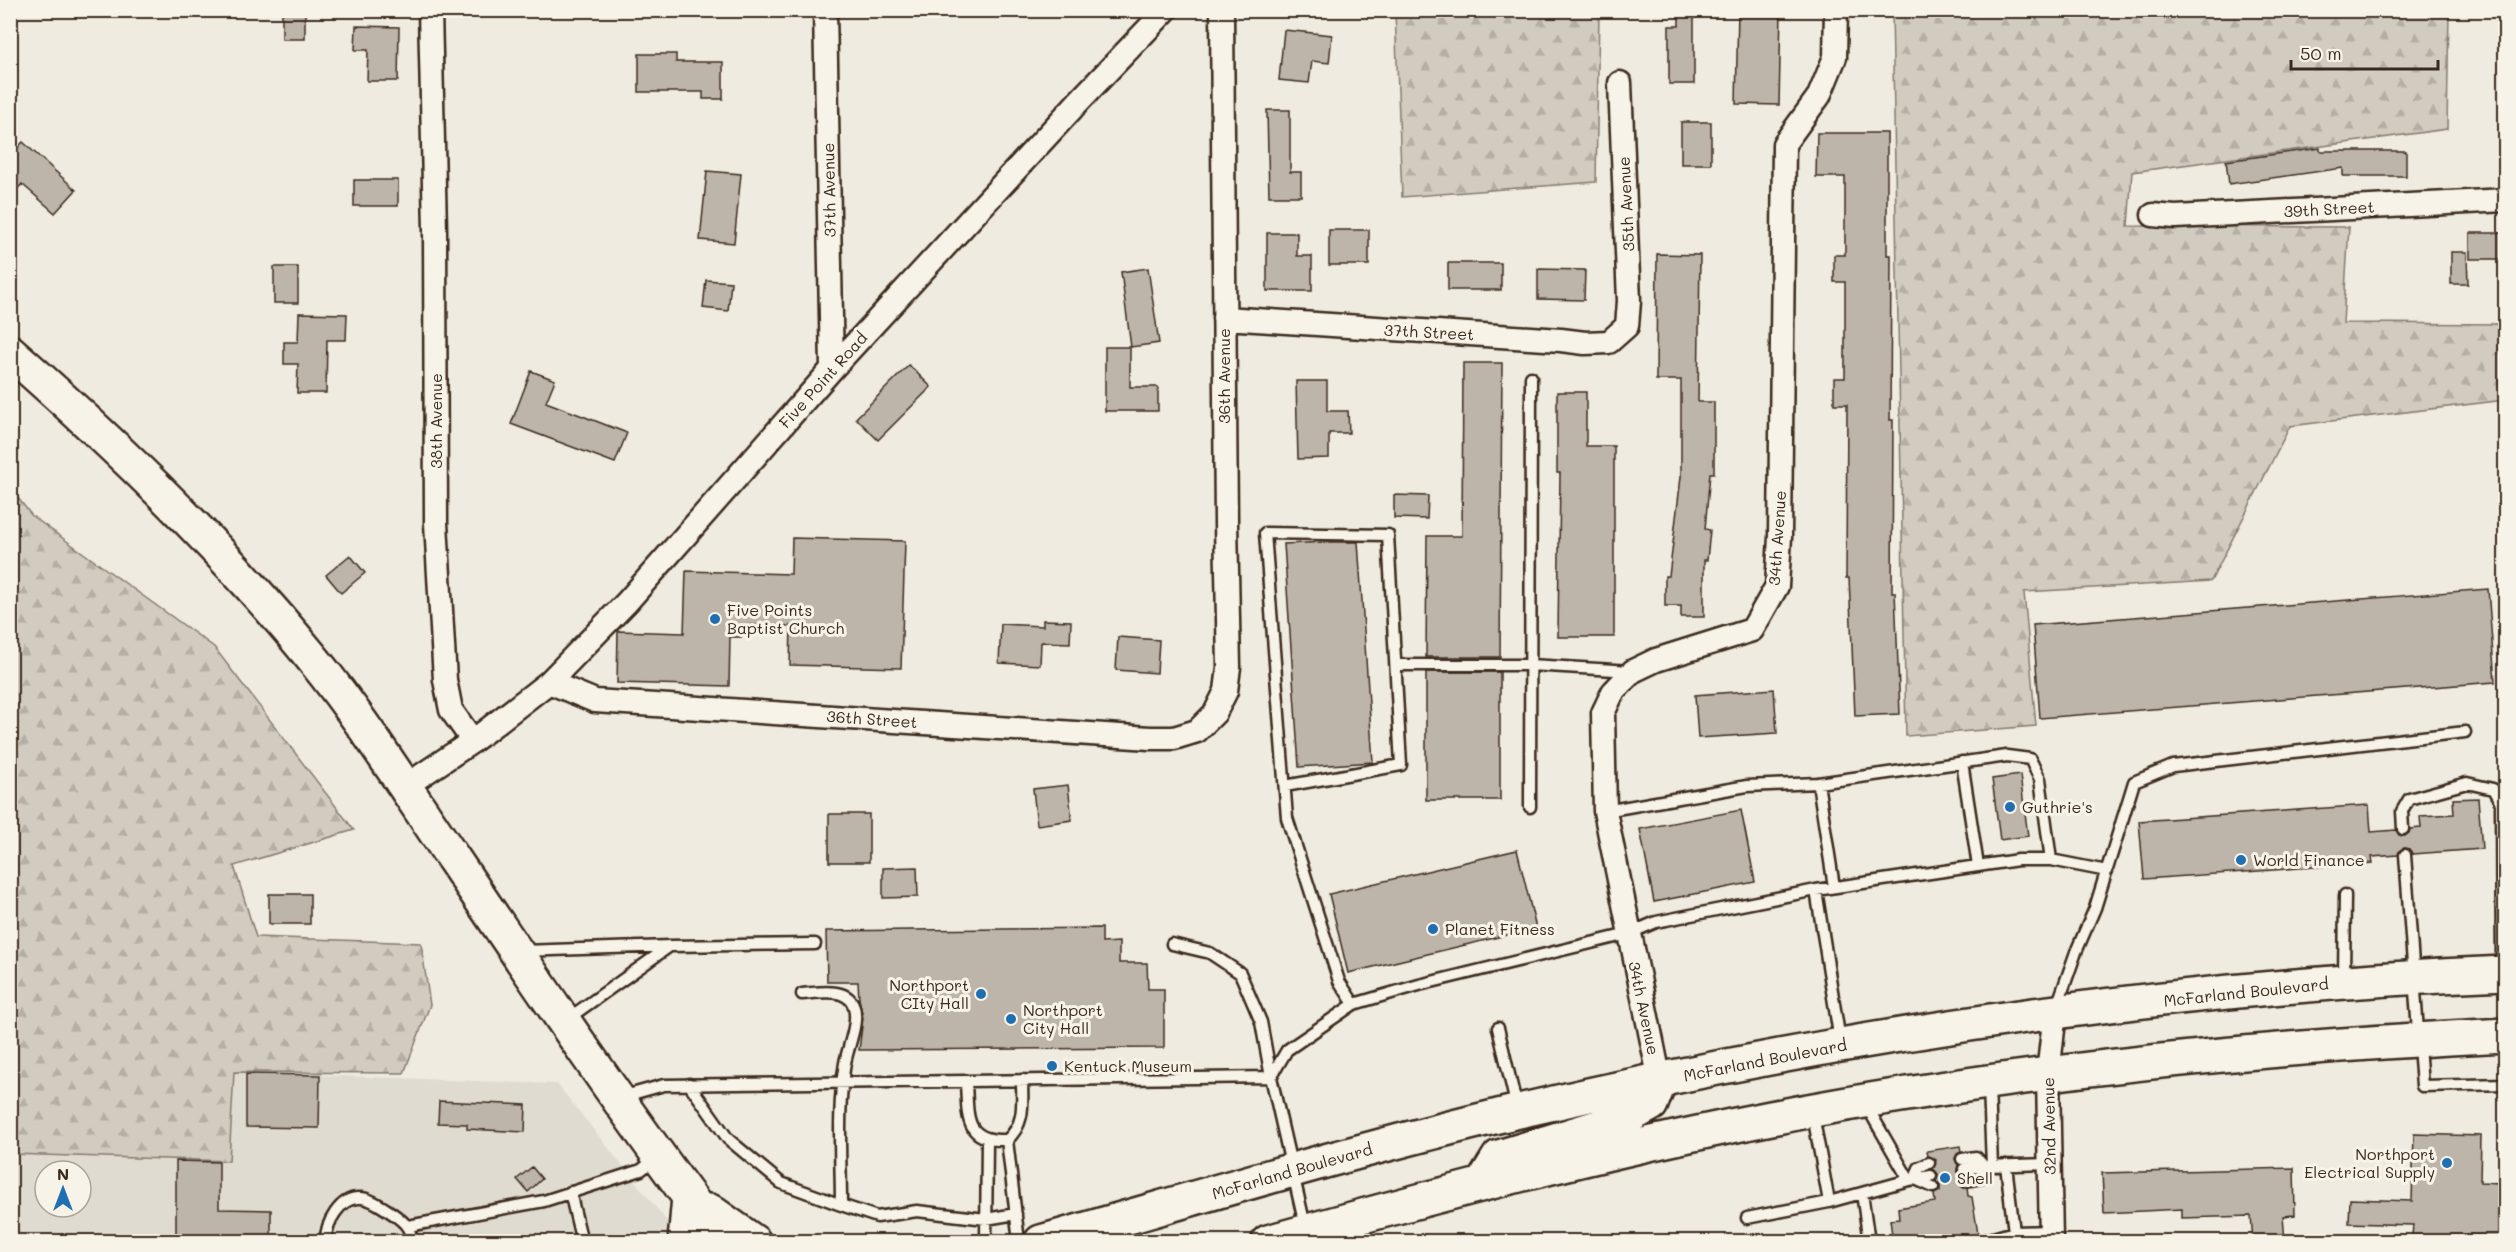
<svg xmlns="http://www.w3.org/2000/svg" width="2516" height="1252" font-family="Mali,sans-serif">
  <style>
    .built { fill: #e0dbd0; fill-rule: evenodd }
    .forest { fill: url(#forest-firs); stroke: #867a6f; stroke-width: 1.5 }
    .building { fill: #bdb5aa; stroke: #3b2a1e; stroke-width: 1.5 }
    .lines { fill: none; stroke-linecap: round; stroke-linejoin: round }
    .lane-casing { stroke: #3b2a1e; stroke-width: 15 }
    .street-casing { stroke: #3b2a1e; stroke-width: 27 }
    .highway-casing { stroke: #3b2a1e; stroke-width: 38 }
    .lane { stroke: #f7f3e8; stroke-width: 10 }
    .street { stroke: #f7f3e8; stroke-width: 22 }
    .highway { stroke: #f7f3e8; stroke-width: 33 }
    .poi-dot { fill: #1f6fb2; stroke: #f7f3e8; stroke-width: 2 }
    .labels { text-anchor: middle; stroke-width: 6; stroke-linejoin: round; paint-order: stroke }
    .street-label { font-size: 16px; fill: #3b2a1e; stroke: #f7f3e8 }
    .poi-label { font-size: 16px; fill: #3b2a1e; stroke: #f7f3e8; text-anchor: start }
  </style>
  <defs>
    <pattern id="forest-firs" width="22" height="20" patternUnits="userSpaceOnUse" patternTransform="scale(1.5)"><rect width="22" height="20" fill="#d1cbc0"/><path d="M5 1l3.5 6h-7zM16 11l3.5 6h-7z" fill="#b4aea5"/></pattern>
  </defs>
  <rect width="100%" height="100%" fill="#efebe0"/>
  <filter id="ink" filterUnits="userSpaceOnUse"><feTurbulence type="fractalNoise" baseFrequency=".0167" numOctaves="2"/><feDisplacementMap in="SourceGraphic" scale="12" xChannelSelector="R" yChannelSelector="G"/><feConvolveMatrix kernelMatrix="1 2 1 2 8 2 1 2 1" color-interpolation-filters="sRGB"/></filter>
  <g filter="url(#ink)">
    <path class="built" d="M 234,1072 L 557,1084 L 683,1241 L 11,1242 L 11,1154 L 229,1161 ZM 45,1171 L 81,1171 L 81,1207 L 45,1207 Z"/>
    <path class="forest" d="M 1395,11 L 1599,11 L 1596,182 L 1402,197 Z
      M 1892,11 L 2449,11 L 2447,129 L 2132,172 L 2128,226 L 2349,227 L 2343,323 L 2505,324 L 2505,400 L 2290,426 L 2211,581 L 2024,592 L 2036,726 L 1906,736 Z
      M 11,489 L 32,516 L 214,647 L 354,830 L 234,866 L 256,937 L 421,943 L 430,1005 L 404,1073 L 234,1072 L 229,1161 L 11,1154 Z"/>
    <path class="building" d="M 282,10 L 305,10 L 305,39 L 282,39 Z
      M 1679,10 L 1694,10 L 1694,84 L 1669,84 L 1669,26 L 1679,26 Z
      M 1738,10 L 1781,10 L 1779,105 L 1736,104 Z
      M 356,26 L 399,27 L 398,81 L 367,81 L 368,50 L 355,50 Z
      M 1284,30 L 1332,35 L 1329,63 L 1312,61 L 1309,83 L 1279,80 Z
      M 639,54 L 676,54 L 676,62 L 723,62 L 723,99 L 703,99 L 703,92 L 639,92 Z
      M 1267,110 L 1290,110 L 1290,172 L 1301,172 L 1301,196 L 1269,196 Z
      M 1681,122 L 1711,122 L 1711,164 L 1681,164 Z
      M 1817,133 L 1887,133 L 1887,255 L 1891,255 L 1890,420 L 1893,420 L 1892,592 L 1895,592 L 1900,714 L 1855,716 L 1849,578 L 1846,578 L 1847,404 L 1834,404 L 1834,378 L 1845,378 L 1845,282 L 1834,282 L 1834,255 L 1845,255 L 1845,177 L 1816,177 Z
      M 23,142 L 76,190 L 55,213 L 22,184 L 10,197 L 10,155 Z
      M 2320,148 L 2320,151 L 2406,151 L 2406,176 L 2343,176 L 2343,168 L 2229,184 L 2226,161 Z
      M 707,171 L 741,174 L 734,243 L 700,240 Z
      M 354,180 L 398,180 L 398,206 L 354,206 Z
      M 1329,230 L 1369,230 L 1369,265 L 1329,265 Z
      M 1267,233 L 1297,233 L 1297,256 L 1312,256 L 1312,291 L 1267,291 Z
      M 2470,233 L 2505,233 L 2505,259 L 2470,259 Z
      M 2451,252 L 2467,252 L 2468,284 L 2451,284 Z
      M 1657,254 L 1700,255 L 1698,402 L 1714,402 L 1714,473 L 1710,473 L 1705,529 L 1710,530 L 1707,560 L 1704,560 L 1704,617 L 1681,617 L 1681,606 L 1665,606 L 1665,576 L 1669,576 L 1681,477 L 1681,380 L 1656,380 Z
      M 1448,263 L 1501,263 L 1501,290 L 1448,290 Z
      M 274,267 L 298,267 L 298,303 L 274,303 Z
      M 1148,268 L 1159,343 L 1131,347 L 1121,272 Z
      M 1538,269 L 1585,270 L 1584,300 L 1538,299 Z
      M 706,280 L 731,282 L 728,311 L 703,308 Z
      M 299,313 L 347,314 L 346,340 L 327,340 L 326,393 L 297,393 L 298,364 L 284,364 L 284,342 L 298,342 Z
      M 1105,347 L 1130,347 L 1130,387 L 1158,387 L 1158,411 L 1105,411 Z
      M 1463,363 L 1502,363 L 1500,657 L 1426,657 L 1427,536 L 1462,536 Z
      M 909,365 L 931,387 L 878,440 L 856,418 Z
      M 531,371 L 555,380 L 546,402 L 627,433 L 615,463 L 511,424 Z
      M 1296,381 L 1327,381 L 1327,411 L 1348,411 L 1349,433 L 1329,433 L 1329,458 L 1298,459 Z
      M 1557,392 L 1586,392 L 1586,446 L 1614,446 L 1614,637 L 1558,637 L 1560,473 L 1557,473 Z
      M 1394,495 L 1428,496 L 1427,519 L 1394,518 Z
      M 792,538 L 905,541 L 901,668 L 790,665 L 791,626 L 741,625 L 741,637 L 730,637 L 729,686 L 617,683 L 618,631 L 684,633 L 686,571 L 791,574 Z
      M 1327,542 L 1358,542 L 1373,762 L 1299,767 L 1284,544 Z
      M 350,555 L 365,573 L 341,593 L 326,575 Z
      M 2488,589 L 2495,682 L 2040,718 L 2033,625 Z
      M 1043,620 L 1071,621 L 1070,643 L 1041,642 L 1040,665 L 999,663 L 1001,624 L 1043,626 Z
      M 1118,637 L 1159,640 L 1157,673 L 1116,670 Z
      M 1426,672 L 1500,672 L 1500,800 L 1426,800 Z
      M 1774,689 L 1777,733 L 1698,738 L 1695,695 Z
      M 2020,775 L 2028,836 L 2000,840 L 1992,779 Z
      M 1068,785 L 1072,820 L 1037,825 L 1033,789 Z
      M 2478,798 L 2482,849 L 2412,854 L 2409,849 L 2404,848 L 2399,851 L 2398,855 L 2372,857 L 2373,863 L 2144,879 L 2139,821 L 2369,805 L 2371,832 L 2396,830 L 2399,835 L 2404,836 L 2409,833 L 2410,829 L 2421,828 L 2420,816 L 2454,814 L 2453,799 Z
      M 1741,810 L 1755,882 L 1654,902 L 1640,829 Z
      M 829,814 L 869,814 L 869,862 L 829,862 Z
      M 1517,850 L 1536,928 L 1348,973 L 1329,894 Z
      M 917,867 L 918,897 L 883,898 L 883,868 Z
      M 269,894 L 310,894 L 310,924 L 269,924 Z
      M 1102,928 L 1102,943 L 1119,942 L 1119,963 L 1147,963 L 1148,989 L 1164,989 L 1164,1048 L 859,1050 L 863,1018 L 859,999 L 858,982 L 827,982 L 826,931 Z
      M 246,1074 L 320,1075 L 319,1128 L 246,1127 Z
      M 439,1101 L 526,1105 L 525,1132 L 467,1129 L 467,1124 L 438,1123 Z
      M 2414,1134 L 2481,1136 L 2480,1182 L 2501,1183 L 2501,1190 L 2505,1190 L 2505,1238 L 2412,1236 L 2413,1225 L 2349,1223 L 2350,1199 L 2412,1201 Z
      M 1960,1146 L 1961,1152 L 1957,1154 L 1955,1159 L 1958,1165 L 1957,1171 L 1961,1176 L 1959,1183 L 1963,1188 L 1967,1188 L 1968,1196 L 1972,1197 L 1978,1234 L 1940,1242 L 1893,1242 L 1890,1220 L 1899,1219 L 1898,1208 L 1935,1202 L 1934,1194 L 1940,1191 L 1940,1186 L 1937,1181 L 1938,1174 L 1933,1169 L 1936,1160 L 1928,1156 L 1927,1151 Z
      M 176,1161 L 219,1162 L 219,1209 L 271,1210 L 271,1242 L 176,1242 Z
      M 532,1167 L 542,1179 L 528,1192 L 517,1179 Z
      M 2294,1168 L 2295,1215 L 2283,1216 L 2285,1242 L 2253,1242 L 2251,1216 L 2182,1218 L 2182,1209 L 2104,1213 L 2102,1173 Z"/>
    <g class="lines">
      <defs>
        <path id="lane" d="M 1396,665 L 1530,665 L 1632,671
          M 1962,762 L 1978,866
          M 1818,783 L 1834,887
          M 1285,786 L 1401,765 L 1388,535 L 1265,533 L 1287,818 L 1339,981 L 1354,1004
          M 1530,807 L 1531,377
          M 1605,811 L 1747,786 L 1818,783 L 2007,756 L 2030,759 L 2040,779 L 2051,860
          M 2403,829 L 2402,811 L 2409,799 L 2467,783 L 2493,789 L 2501,803 L 2502,970
          M 2405,855 L 2422,1086 L 2506,1084
          M 1816,890 L 1840,1041
          M 1172,944 L 1210,953 L 1240,973 L 1261,1022 L 1271,1077 L 1306,1230
          M 522,951 L 670,946 L 815,944
          M 2344,979 L 2345,895
          M 802,994 C 817,993 845,987 853,1004 C 860,1021 848,1046 845,1063 C 837,1109 841,1158 841,1205 L 877,1217 L 917,1211 L 986,1219 L 1016,1214
          M 2056,1009 L 2076,952 L 2095,908 L 2134,782 L 2173,766 L 2465,732
          M 566,1020 L 670,946
          M 1498,1028 L 1517,1108
          M 966,1081 C 968,1115 963,1142 1007,1140 C 1026,1123 1022,1103 1022,1080
          M 689,1084 L 728,1139 L 781,1183 L 841,1205
          M 1989,1086 L 1992,1166
          M 621,1097 L 664,1085 L 1271,1077 L 1287,1050 L 1354,1004 L 1419,985 L 1628,934 L 1656,922 L 1816,890 L 2018,860 L 2051,860 L 2107,871
          M 1866,1105 L 1909,1180 L 1931,1176
          M 1813,1115 L 1829,1202
          M 1007,1140 L 1019,1242
          M 1962,1159 L 1976,1157 L 1984,1166 L 1981,1178 L 1966,1181
          M 1929,1163 L 1919,1168 L 1915,1179 L 1933,1187
          M 2006,1165 L 2014,1232 L 2050,1231
          M 1964,1169 L 1984,1166 L 2050,1164
          M 570,1192 L 582,1242
          M 1862,1193 L 1869,1242
          M 1747,1218 L 1829,1202 L 1909,1180
          M 408,1226 L 544,1201 L 641,1170 L 657,1158
          M 326,1242 C 325,1224 340,1196 361,1198 C 372,1198 403,1219 408,1228 C 410,1232 411,1237 413,1242
          M 986,1242 L 987,1140
          M 1979,1242 L 2014,1232"/>
        <path id="street" d="M 825,10 L 832,369
          M 2153,215 L 2175,217 L 2506,200
          M 1224,318 L 1561,340 L 1585,343 L 1609,342 L 1627,326 L 1629,301 L 1620,83
          M 549,682 L 595,701 L 1150,738 L 1174,738 L 1197,731 L 1215,713 L 1226,691 L 1229,667 L 1226,523 L 1222,10
          M 473,741 L 549,682 L 627,602 L 832,369 L 1080,100 L 1166,10
          M 404,787 L 473,741 L 451,710 L 445,680 L 436,523 L 435,230 L 430,10
          M 1660,1081 L 1605,811 L 1603,713 L 1613,692 L 1633,671 L 1656,660 L 1752,630 L 1777,586 L 1780,537 L 1784,144 L 1819,96 L 1835,57 L 1836,10
          M 2051,1242 L 2048,1074 L 2055,1012"/>
        <path id="highway" d="M 10,352 C 118,447 223,548 313,659 C 365,723 409,794 455,861 C 542,990 629,1119 723,1242
          M 1486,1178 L 1499,1157 L 1624,1119 L 1651,1104 L 1660,1081
          M 710,1211 L 754,1242
          M 685,1242 L 689,1197
          M 1041,1242 C 1200,1197 1358,1149 1519,1111 C 1842,1035 2174,986 2506,973
          M 1268,1242 C 1434,1196 1602,1151 1771,1118 C 2013,1071 2260,1047 2506,1035"/>
      </defs>
      <use href="#lane" class="lane-casing"/>
      <use href="#street" class="street-casing"/>
      <use href="#highway" class="highway-casing"/>
      <use href="#lane" class="lane"/>
      <use href="#street" class="street"/>
      <use href="#highway" class="highway"/>
    </g>
  </g>
  <g class="poi-dot">
    <circle cx="715" cy="619" r="6"/>
    <circle cx="2010" cy="807" r="6"/>
    <circle cx="2241" cy="860" r="6"/>
    <circle cx="1433" cy="929" r="6"/>
    <circle cx="981" cy="994" r="6"/>
    <circle cx="1011" cy="1019" r="6"/>
    <circle cx="1052" cy="1066" r="6"/>
    <circle cx="2447" cy="1163" r="6"/>
    <circle cx="1945" cy="1178" r="6"/>
  </g>
  <g class="labels">
    <g class="street-label">
      <text transform="translate(829 190) rotate(-91)" y="6">37th Avenue</text>
      <text transform="translate(1626 204) rotate(-93)" y="6">35th Avenue</text>
      <text transform="translate(2329 209) rotate(-3)" y="6">39th Street</text>
      <text transform="translate(1429 332) rotate(3)" y="6">37th Street</text>
      <text transform="translate(1224 376) rotate(-90)" y="6">36th Avenue</text>
      <text transform="translate(823 380) rotate(-48)" y="6">Five Point Road</text>
      <text transform="translate(436 421) rotate(-90)" y="6">38th Avenue</text>
      <text transform="translate(1777 538) rotate(-86)" y="6">34th Avenue</text>
      <text transform="translate(872 719) rotate(4)" y="6">36th Street</text>
      <text transform="translate(2246 992) rotate(-6)" y="6">McFarland Boulevard</text>
      <text transform="translate(1644 1008) rotate(78)" y="6">34th Avenue</text>
      <text transform="translate(1765 1060) rotate(-11)" y="6">McFarland Boulevard</text>
      <text transform="translate(2049 1126) rotate(-91)" y="6">32nd Avenue</text>
      <text transform="translate(1292 1171) rotate(-16)" y="6">McFarland Boulevard</text>
    </g>
    <g class="poi-label">
      <text x="727" y="616">Five Points<tspan x="727" dy="18">Baptist Church</tspan></text>
      <text x="2022" y="813">Guthrie's</text>
      <text x="2253" y="866">World Finance</text>
      <text x="1445" y="935">Planet Fitness</text>
      <text x="969" y="991" text-anchor="end">Northport<tspan x="969" dy="18">CIty Hall</tspan></text>
      <text x="1023" y="1016">Northport<tspan x="1023" dy="18">City Hall</tspan></text>
      <text x="1064" y="1072">Kentuck Museum</text>
      <text x="2435" y="1160" text-anchor="end">Northport<tspan x="2435" dy="18">Electrical Supply</tspan></text>
      <text x="1957" y="1184">Shell</text>
    </g>
  </g>
  <rect width="2516" height="1252" fill="none" stroke="#f7f3e8" stroke-width="36"/>
  <rect x="18" y="18" width="2480" height="1216" fill="none" stroke="#3b2a1e" stroke-width="2" filter="url(#ink)"/>
  <g transform="translate(63 1189)"><circle r="28" fill="#f7f3e8" stroke="#aca397" stroke-width="1.5"/>
  <path d="M0-4.5L10 22L0 15L-10 22Z" fill="#1f6fb2"/>
  <text y="-9" font-size="16" font-weight="bold" text-anchor="middle" fill="#3b2a1e">N</text>
  </g>
  <path d="M2291 60v9h147v-9" fill="none" stroke="#3b2a1e" stroke-width="3"/>
  <text x="2300" y="60" font-size="18" fill="#3b2a1e" stroke="#f7f3e8" stroke-width="4.5" paint-order="stroke">50 m</text>
</svg>
